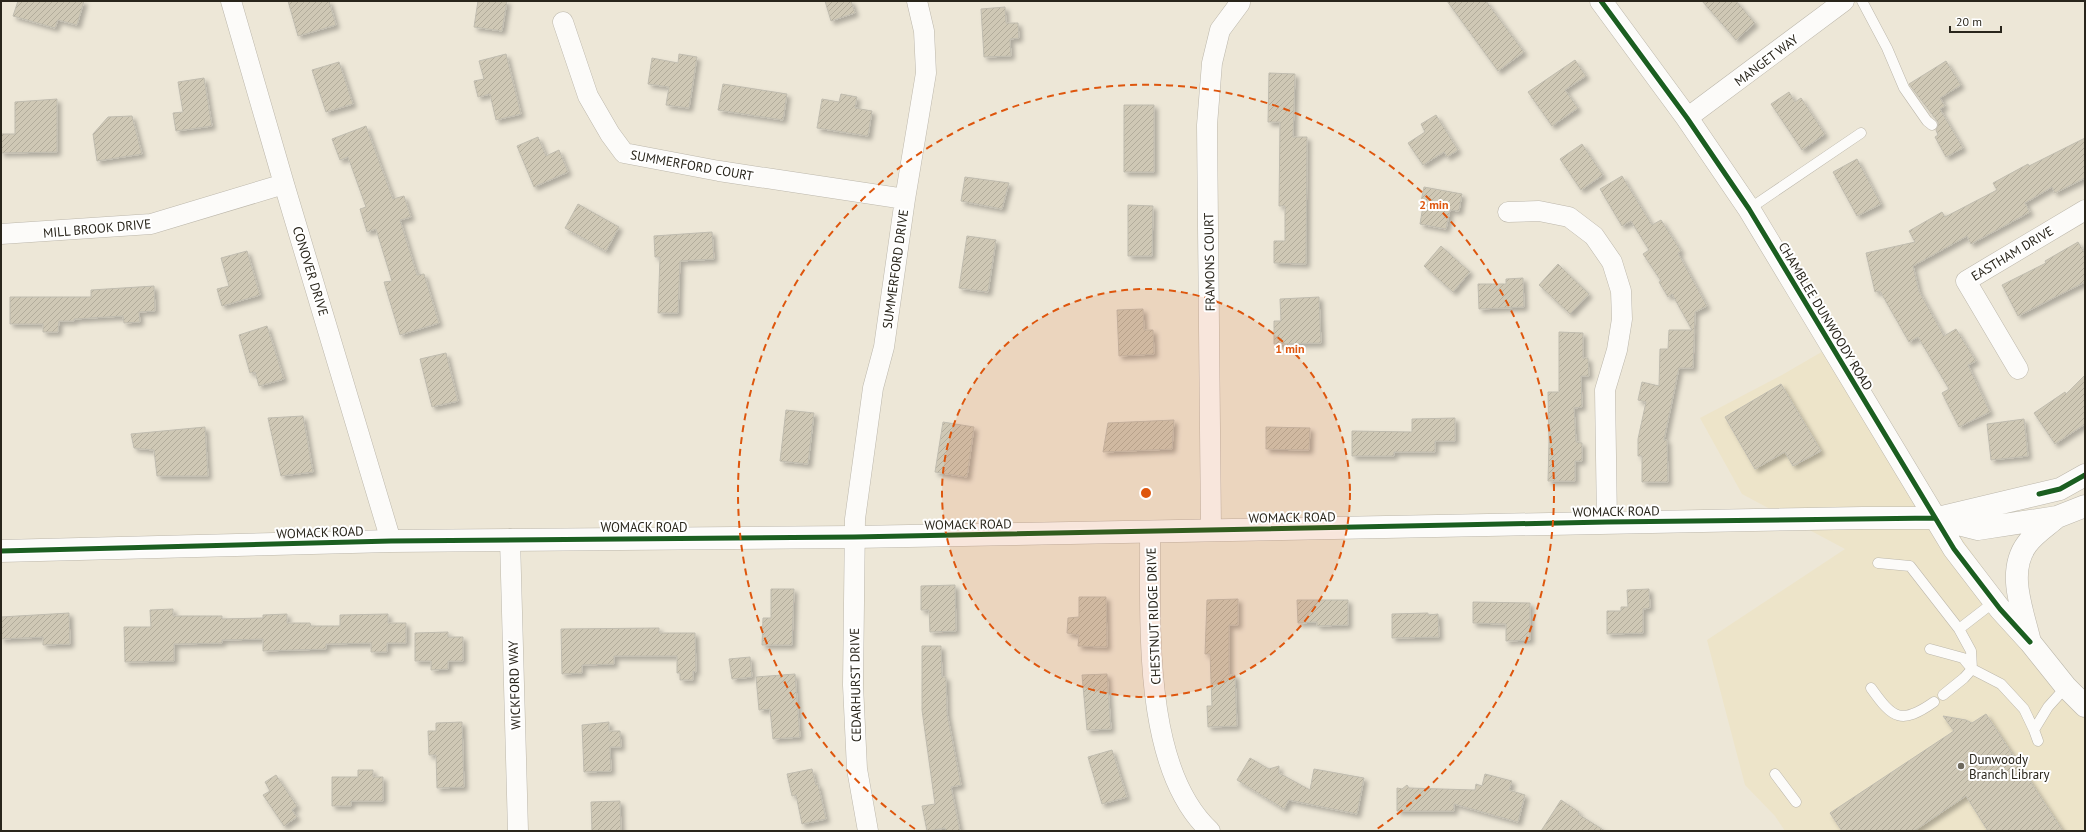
<svg xmlns="http://www.w3.org/2000/svg" width="2086" height="832" font-family="'PT Sans',sans-serif">
  <style>
    .built { fill: #ede4c9 }
    .building { fill: url(#building-hatch); stroke: #c0bcaf; filter: url(#shadow) }
    .lines { fill: none; stroke-linecap: round; stroke-linejoin: round }
    .service-casing { stroke: #bcb7ab; stroke-width: 11 }
    .minor-casing { stroke: #bcb7ab; stroke-width: 21 }
    .tertiary-casing { stroke: #bcb7ab; stroke-width: 23 }
    .service { stroke: #fcfbf9; stroke-width: 10 }
    .minor { stroke: #fcfbf9; stroke-width: 20 }
    .tertiary { stroke: #fcfbf9; stroke-width: 22 }
    .cycleway-casing { stroke: #fff; stroke-width: 8 }
    .cycleway { stroke: #1b5e20; stroke-width: 5 }
    .ring { fill: none; stroke: #de560d; stroke-width: 2; stroke-dasharray: 7 5 }
    .poi-dot { fill: #6e695d; stroke: #fff; stroke-width: 1.5 }
    .labels { text-anchor: middle; stroke-width: 4; stroke-linejoin: round; paint-order: stroke }
    .street-label { font-size: 13px; fill: #29251b; stroke: #fff }
    .poi-label { font-size: 13px; fill: #29251b; stroke: #fff; text-anchor: start }
    .centre { fill: #de560d; stroke: #fff; stroke-width: 2 }
    .ring-label { font-size: 12px; text-anchor: middle; font-weight: bold; fill: #de560d; stroke: #fff; stroke-width: 4; stroke-linejoin: round; paint-order: stroke }
  </style>
  <defs>
    <pattern id="building-hatch" width="6" height="6" patternUnits="userSpaceOnUse"><rect width="6" height="6" fill="#cfc8b5"/><path d="M-1 1l2-2M0 6l6-6M5 7l2-2" fill="none" stroke="#b2ac9b"/></pattern>
    <filter id="shadow"><feDropShadow dx="3.5" dy="3.5" stdDeviation="2" flood-color="#0004"/></filter>
  </defs>
  <rect width="100%" height="100%" fill="#ede7d7"/>
  <path class="built" d="M 1837,343 L 1940,508 L 2043,652 L 2085,701 L 2085,831 L 1785,831 L 1775,816 L 1745,785 L 1707,640 L 1845,549 L 1742,494 L 1700,418 L 1782,375 Z"/>
  <path class="building" d="M 18,1 L 84,1 L 77,25 L 58,20 L 55,28 L 13,16 Z
    M 288,1 L 329,1 L 336,25 L 298,36 Z
    M 478,1 L 507,1 L 502,31 L 474,27 Z
    M 825,1 L 851,1 L 855,13 L 831,21 Z
    M 1447,1 L 1486,1 L 1524,52 L 1498,71 Z
    M 1702,1 L 1736,1 L 1755,23 L 1736,40 Z
    M 1005,7 L 1006,23 L 1018,23 L 1019,38 L 1010,39 L 1011,56 L 984,57 L 981,9 Z
    M 506,54 L 521,114 L 496,120 L 490,94 L 478,97 L 474,81 L 484,79 L 479,61 Z
    M 679,54 L 697,57 L 689,108 L 666,105 L 669,87 L 648,84 L 652,58 L 678,63 Z
    M 1575,60 L 1586,76 L 1565,90 L 1578,108 L 1552,126 L 1528,92 Z
    M 1946,61 L 1961,85 L 1940,98 L 1945,106 L 1940,109 L 1963,148 L 1946,157 L 1935,137 L 1938,135 L 1936,130 L 1938,126 L 1938,122 L 1909,84 Z
    M 339,62 L 353,104 L 326,112 L 312,70 Z
    M 1269,73 L 1295,74 L 1293,137 L 1307,137 L 1306,264 L 1274,263 L 1274,241 L 1285,241 L 1285,206 L 1279,206 L 1280,122 L 1268,122 Z
    M 204,78 L 212,126 L 176,131 L 173,113 L 183,112 L 178,82 Z
    M 723,84 L 787,94 L 783,120 L 718,110 Z
    M 1789,92 L 1795,102 L 1801,98 L 1825,134 L 1802,150 L 1771,104 Z
    M 841,94 L 857,97 L 855,108 L 872,111 L 868,136 L 817,128 L 822,99 L 839,102 Z
    M 57,99 L 57,152 L 1,153 L 1,134 L 15,134 L 15,102 Z
    M 1124,105 L 1154,105 L 1154,172 L 1124,172 Z
    M 1436,115 L 1458,150 L 1447,157 L 1444,152 L 1423,165 L 1408,143 L 1425,132 L 1421,124 Z
    M 132,116 L 142,154 L 97,161 L 93,134 L 108,117 Z
    M 366,126 L 393,199 L 404,196 L 411,217 L 400,220 L 417,275 L 424,274 L 439,323 L 400,335 L 384,282 L 392,281 L 376,229 L 367,232 L 360,209 L 366,207 L 348,157 L 340,160 L 332,139 Z
    M 538,137 L 546,156 L 559,150 L 568,172 L 534,187 L 517,146 Z
    M 2085,138 L 2085,178 L 2055,193 L 2052,187 L 2025,203 L 2030,212 L 1971,244 L 1967,236 L 1913,266 L 1919,291 L 1944,336 L 1956,329 L 1976,361 L 1968,365 L 1990,412 L 1959,427 L 1942,393 L 1949,389 L 1918,337 L 1909,342 L 1880,291 L 1875,292 L 1866,253 L 1915,242 L 1909,231 L 1942,212 L 1945,217 L 1997,190 L 1993,183 L 2028,164 L 2029,166 Z
    M 1582,144 L 1603,175 L 1581,190 L 1560,159 Z
    M 1857,159 L 1881,204 L 1857,216 L 1833,172 Z
    M 1622,176 L 1652,225 L 1661,220 L 1681,251 L 1678,253 L 1707,306 L 1695,312 L 1693,368 L 1679,368 L 1664,440 L 1667,440 L 1668,482 L 1642,482 L 1642,456 L 1638,456 L 1638,439 L 1646,402 L 1638,400 L 1642,382 L 1659,386 L 1660,349 L 1668,349 L 1669,330 L 1692,330 L 1672,294 L 1668,297 L 1659,282 L 1661,281 L 1643,254 L 1649,250 L 1631,221 L 1622,226 L 1600,189 Z
    M 965,177 L 1009,183 L 1002,209 L 961,201 Z
    M 1424,187 L 1462,194 L 1459,211 L 1450,210 L 1446,229 L 1420,224 L 1423,206 L 1420,206 Z
    M 578,204 L 619,227 L 606,251 L 565,228 Z
    M 1128,205 L 1153,206 L 1152,256 L 1128,256 Z
    M 712,232 L 714,259 L 680,261 L 678,313 L 658,313 L 660,257 L 655,257 L 654,236 Z
    M 967,236 L 996,240 L 988,292 L 959,288 Z
    M 2078,242 L 2085,254 L 2085,282 L 2018,316 L 2002,285 L 2046,263 L 2045,261 Z
    M 1441,246 L 1470,272 L 1453,292 L 1424,266 Z
    M 247,251 L 260,295 L 222,306 L 217,289 L 229,286 L 221,258 Z
    M 1558,264 L 1589,294 L 1570,314 L 1539,285 Z
    M 1523,278 L 1524,307 L 1479,309 L 1478,284 L 1506,284 L 1506,279 Z
    M 154,286 L 155,311 L 139,312 L 140,322 L 124,323 L 123,316 L 74,319 L 74,321 L 59,321 L 58,332 L 43,332 L 43,324 L 10,324 L 10,297 L 91,297 L 91,290 Z
    M 1319,297 L 1321,343 L 1274,344 L 1274,321 L 1281,321 L 1280,299 Z
    M 1143,309 L 1144,330 L 1153,330 L 1154,354 L 1119,356 L 1117,310 Z
    M 267,326 L 284,379 L 259,386 L 255,372 L 250,373 L 239,335 Z
    M 1559,332 L 1583,333 L 1583,358 L 1588,358 L 1589,376 L 1581,376 L 1582,407 L 1574,408 L 1576,442 L 1582,443 L 1582,461 L 1575,461 L 1575,481 L 1548,481 L 1549,442 L 1548,392 L 1559,392 Z
    M 446,353 L 458,401 L 432,407 L 420,359 Z
    M 2085,375 L 2085,424 L 2055,444 L 2034,413 L 2065,392 L 2066,394 Z
    M 1781,384 L 1821,451 L 1793,466 L 1785,452 L 1755,469 L 1725,417 Z
    M 786,410 L 814,413 L 808,464 L 780,461 Z
    M 303,416 L 313,472 L 281,476 L 268,418 Z
    M 1455,418 L 1455,441 L 1435,441 L 1435,452 L 1394,452 L 1394,456 L 1352,456 L 1352,431 L 1412,432 L 1412,419 Z
    M 2024,419 L 2028,456 L 1991,460 L 1987,424 Z
    M 1174,420 L 1172,449 L 1103,452 L 1108,423 Z
    M 943,422 L 974,427 L 967,477 L 935,472 Z
    M 205,427 L 208,476 L 157,476 L 154,450 L 134,448 L 131,434 Z
    M 1266,427 L 1310,428 L 1309,450 L 1266,449 Z
    M 955,585 L 956,631 L 930,632 L 929,610 L 921,610 L 921,586 Z
    M 771,589 L 794,589 L 792,645 L 762,645 L 763,618 L 771,618 Z
    M 1649,589 L 1650,608 L 1643,609 L 1643,633 L 1607,634 L 1607,611 L 1621,611 L 1621,607 L 1628,607 L 1627,590 Z
    M 1079,597 L 1106,597 L 1107,647 L 1078,646 L 1079,635 L 1067,633 L 1068,618 L 1079,617 Z
    M 1238,599 L 1238,625 L 1229,625 L 1229,675 L 1235,675 L 1237,726 L 1208,727 L 1207,706 L 1212,706 L 1210,654 L 1205,654 L 1207,600 Z
    M 1297,600 L 1348,600 L 1348,625 L 1317,626 L 1317,622 L 1298,623 Z
    M 1473,602 L 1530,603 L 1530,640 L 1506,641 L 1506,624 L 1473,623 Z
    M 173,609 L 173,616 L 222,616 L 222,619 L 263,618 L 263,615 L 287,614 L 287,623 L 310,623 L 311,626 L 340,626 L 340,615 L 388,614 L 388,623 L 406,623 L 406,643 L 387,643 L 387,652 L 371,652 L 371,643 L 326,644 L 326,649 L 263,651 L 263,639 L 222,640 L 222,643 L 174,644 L 174,661 L 125,662 L 124,627 L 151,627 L 150,610 Z
    M 69,613 L 70,644 L 43,645 L 43,637 L 1,639 L 1,617 Z
    M 1428,613 L 1428,615 L 1438,614 L 1439,637 L 1392,638 L 1392,614 Z
    M 659,628 L 659,633 L 695,633 L 696,672 L 693,671 L 693,680 L 680,680 L 680,673 L 677,673 L 677,656 L 614,656 L 614,664 L 582,665 L 582,673 L 562,674 L 561,629 Z
    M 448,632 L 448,637 L 463,637 L 463,661 L 448,661 L 448,669 L 431,670 L 431,661 L 415,661 L 415,633 Z
    M 922,646 L 941,646 L 942,677 L 946,677 L 947,713 L 961,785 L 951,787 L 960,831 L 946,831 L 945,828 L 927,831 L 922,806 L 935,804 L 922,710 Z
    M 750,657 L 752,677 L 732,679 L 729,659 Z
    M 795,674 L 800,737 L 773,739 L 770,709 L 759,710 L 756,677 Z
    M 1107,674 L 1111,729 L 1087,730 L 1082,675 Z
    M 1986,714 L 2063,831 L 1988,831 L 1966,796 L 1914,831 L 1842,831 L 1830,813 L 1954,731 L 1943,716 L 1966,720 L 1972,723 Z
    M 462,722 L 464,787 L 437,788 L 436,755 L 429,755 L 428,731 L 436,731 L 436,723 Z
    M 609,722 L 609,731 L 620,731 L 621,747 L 610,747 L 611,771 L 584,772 L 582,725 Z
    M 1112,750 L 1127,797 L 1102,804 L 1088,757 Z
    M 1250,758 L 1269,769 L 1279,766 L 1279,773 L 1310,790 L 1314,769 L 1364,778 L 1357,814 L 1289,800 L 1284,809 L 1237,780 Z
    M 812,769 L 816,785 L 818,784 L 826,819 L 802,824 L 796,795 L 792,796 L 787,774 Z
    M 358,770 L 373,770 L 373,777 L 383,777 L 383,801 L 351,801 L 351,806 L 332,806 L 332,777 L 358,777 Z
    M 1485,774 L 1512,781 L 1509,790 L 1525,795 L 1518,822 L 1454,804 L 1454,811 L 1397,811 L 1397,788 L 1402,789 L 1407,785 L 1409,788 L 1475,790 L 1476,784 L 1482,786 Z
    M 276,775 L 297,806 L 292,810 L 297,817 L 284,826 L 263,795 L 270,791 L 265,782 Z
    M 1561,800 L 1579,812 L 1578,814 L 1605,831 L 1541,831 Z
    M 620,801 L 621,831 L 592,831 L 591,802 Z"/>
  <g class="lines">
    <defs>
      <path id="service" d="M 1862,1 L 1887,48 L 1904,88 L 1927,121 L 1932,125
        M 1749,209 L 1861,133
        M 1878,563 L 1910,566 L 1959,629 L 1994,602
        M 1930,649 L 1963,658 L 1972,669 L 2001,684 L 2024,709 L 2034,730
        M 1871,688 C 1893,719 1901,725 1934,702
        M 1943,695 L 1964,678 L 1972,669 L 1971,651 L 1959,629
        M 2038,741 L 2034,730 L 2048,707 L 2066,687
        M 1775,774 L 1796,802"/>
      <path id="minor" d="M 231,1 L 284,184 L 391,541
        M 563,22 L 588,96 L 610,134 L 624,153 L 719,171 L 905,199
        M 1687,118 L 1844,1
        M 1508,212 L 1539,211 L 1569,217 L 1594,236 L 1612,262 L 1621,291 L 1622,319 L 1617,350 L 1605,390 L 1607,522
        M 1,234 L 151,224 L 284,184
        M 2018,369 L 1966,281 L 2085,210
        M 1211,530 L 1207,125 L 1212,63 L 1220,30 L 1240,3
        M 1150,531 C 1151,619 1141,767 1210,831
        M 510,539 L 518,831
        M 868,831 L 857,769 L 853,685 L 855,519 L 873,388 L 884,347 L 905,199 L 926,73 L 924,31 L 917,1"/>
      <path id="tertiary" d="M 1601,1 L 1687,118 L 1749,209 L 1954,549 L 2000,609 L 2030,642 L 2066,687 L 2085,706
        M 1938,518 L 2060,489 L 2085,475
        M 1,551 L 391,541 L 854,537 L 1863,518 L 1935,518 L 1978,529 L 2057,517 L 2085,506
        M 2030,642 C 2023,611 2006,572 2027,544 C 2035,533 2048,525 2057,517"/>
    </defs>
    <use href="#service" class="service-casing"/>
    <use href="#minor" class="minor-casing"/>
    <use href="#tertiary" class="tertiary-casing"/>
    <use href="#service" class="service"/>
    <use href="#minor" class="minor"/>
    <use href="#tertiary" class="tertiary"/>
    <defs>
      <path id="cycleway" d="M 1601,1 L 1687,118 L 1749,209 L 1954,549 L 2000,609 L 2030,642
        M 2039,494 L 2060,489 L 2085,475
        M 1,551 L 391,541 L 854,537 L 1607,522 L 1935,518"/>
    </defs>
    <use href="#cycleway" class="cycleway-casing"/>
    <use href="#cycleway" class="cycleway"/>
  </g>
  <circle cx="1146" cy="493" r="204" fill="#de560d" fill-opacity=".12"/>
  <g class="ring">
    <circle cx="1146" cy="493" r="204"/>
    <path d="M915 829A408 408 0 1 1 1377 829"/>
  </g>
  <circle class="poi-dot" cx="1961" cy="766" r="4"/>
  <g class="labels">
    <g class="street-label">
      <text transform="translate(1766 60) rotate(-37)" y="5">MANGET WAY</text>
      <text transform="translate(692 165) rotate(10)" y="5">SUMMERFORD COURT</text>
      <text transform="translate(97 228) rotate(-5)" y="5">MILL BROOK DRIVE</text>
      <text transform="translate(2012 253) rotate(-31)" y="5">EASTHAM DRIVE</text>
      <text transform="translate(1209 262) rotate(-91)" y="5">FRAMONS COURT</text>
      <text transform="translate(895 269) rotate(-82)" y="5">SUMMERFORD DRIVE</text>
      <text transform="translate(311 271) rotate(73)" y="5">CONOVER DRIVE</text>
      <text transform="translate(1826 316) rotate(59)" y="5">CHAMBLEE DUNWOODY ROAD</text>
      <text transform="translate(1616 511) rotate(-1)" y="5">WOMACK ROAD</text>
      <text transform="translate(1292 517) rotate(-1)" y="5">WOMACK ROAD</text>
      <text transform="translate(968 524) rotate(-1)" y="5">WOMACK ROAD</text>
      <text x="644" y="532">WOMACK ROAD</text>
      <text transform="translate(320 532) rotate(-2)" y="5">WOMACK ROAD</text>
      <text transform="translate(1153 616) rotate(-92)" y="5">CHESTNUT RIDGE DRIVE</text>
      <text transform="translate(514 685) rotate(-92)" y="5">WICKFORD WAY</text>
      <text transform="translate(855 685) rotate(-91)" y="5">CEDARHURST DRIVE</text>
    </g>
    <g class="poi-label">
      <text x="1969" y="764">Dunwoody<tspan x="1969" dy="15">Branch Library</tspan></text>
    </g>
  </g>
  <circle cx="1146" cy="493" r="6" class="centre"/>
  <g class="ring-label">
    <text x="1434" y="209">2 min</text>
    <text x="1290" y="353">1 min</text>
  </g>
  <rect width="2086" height="832" fill="none" stroke="#29251b" stroke-width="4"/>
  <path d="M1950 26v6h51v-6" fill="none" stroke="#29251b" stroke-width="2"/>
  <text x="1956" y="26" font-size="12" fill="#29251b" stroke="#ffffff" stroke-width="3" paint-order="stroke">20 m</text>
</svg>
